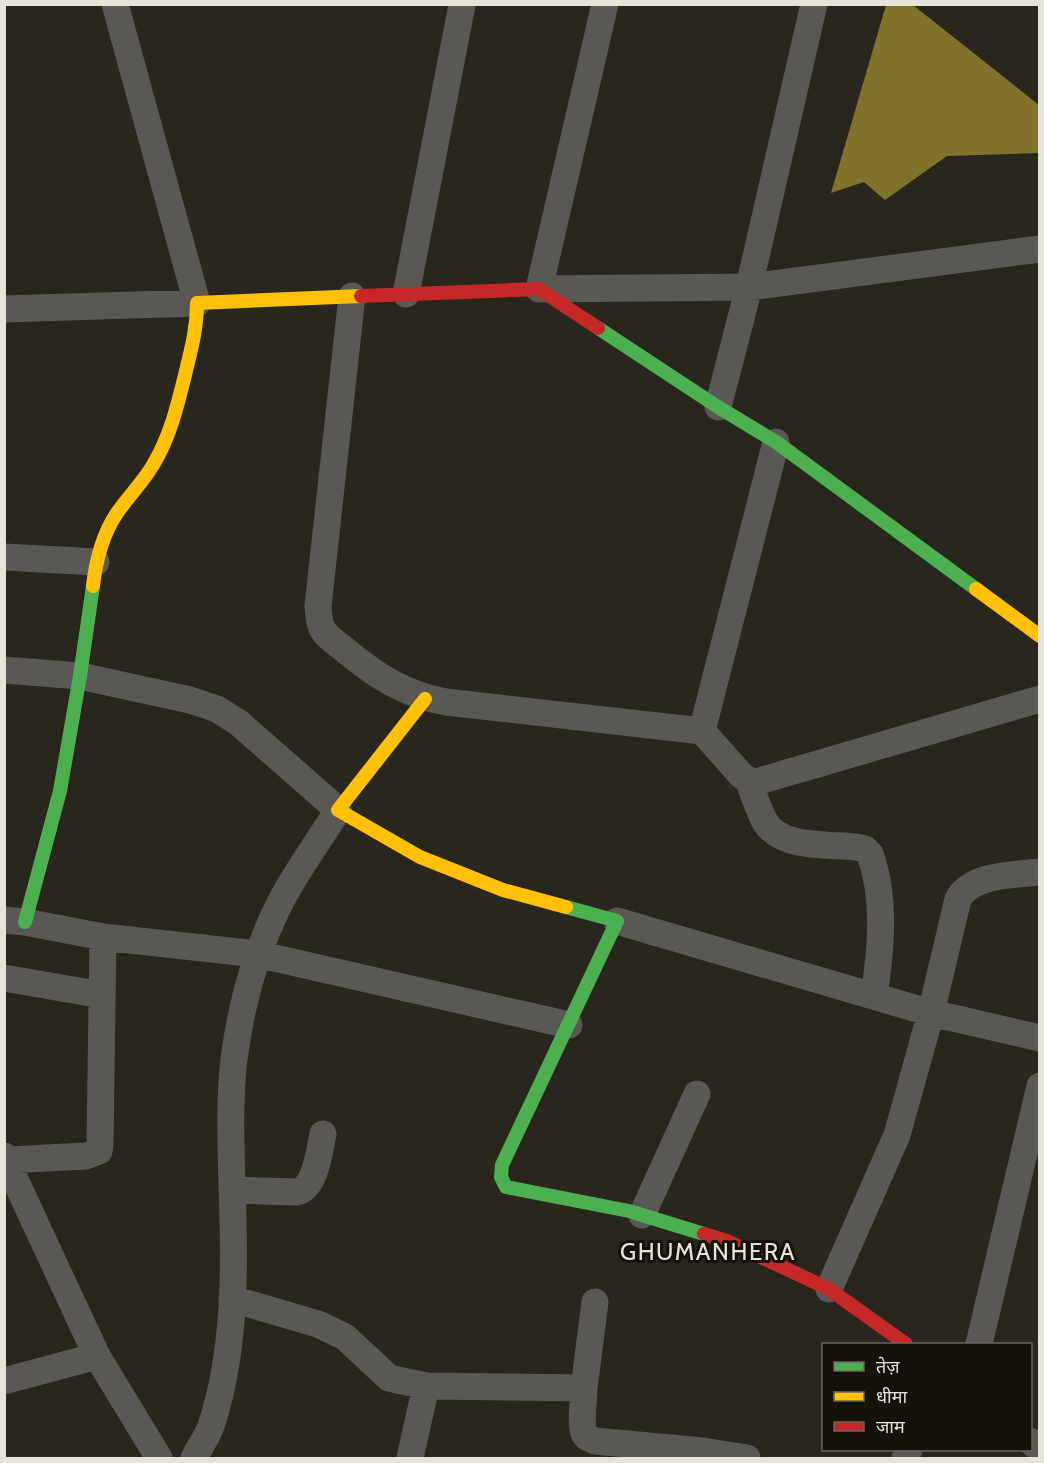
<svg xmlns="http://www.w3.org/2000/svg" width="1044" height="1463" font-family="Cabin,'Noto Sans Devanagari',sans-serif">
  <style>
    .water { fill: #7f722b }
    .lines { fill: none; stroke-linecap: round; stroke-linejoin: round }
    .street { stroke: #595854; stroke-width: 27 }
    .fast { stroke: #4caf50; stroke-width: 14 }
    .slow { stroke: #ffc107; stroke-width: 14 }
    .jam { stroke: #c62828; stroke-width: 14 }
    .labels { text-anchor: middle; stroke-width: 6; stroke-linejoin: round; paint-order: stroke }
    .quarter-label { font-size: 24px; letter-spacing: 1.5px; fill: #e6e4d9; stroke: #14120a }
  </style>
  <rect width="100%" height="100%" fill="#28261d"/>
  <path class="water" d="M 886,5 L 913,5 L 1039,105 L 1039,153 L 947,156 L 885,200 L 864,182 L 831,193 Z"/>
  <g class="lines">
    <path class="street" d="M 605,4 L 539,289 L 749,287 L 1040,249
      M 406,294 L 462,5
      M 352,296 L 318,606 C 319,613 318,621 322,628 C 326,637 338,644 345,650 C 376,676 406,695 446,702 L 702,731 L 741,775 L 748,780 L 756,782 L 1040,699
      M 4,309 L 197,303 L 115,4
      M 718,407 L 749,287 L 814,4
      M 4,557 L 96,562
      M 4,670 L 80,676 L 190,700 L 217,709 L 239,723 L 338,810 C 319,841 294,874 278,907 C 254,955 241,1006 234,1059 C 229,1102 231,1144 232,1187 C 235,1265 236,1351 211,1426 C 207,1437 199,1448 194,1458
      M 702,731 L 776,442
      M 748,780 C 753,793 758,808 764,820 C 779,849 828,844 856,847 L 865,849 L 870,854 C 886,899 881,949 874,996
      M 4,920 L 25,922 L 103,937 L 257,954 L 569,1025
      M 617,921 L 931,1013 L 1040,1038
      M 4,978 L 102,995
      M 4,1156 L 97,1356 L 159,1458
      M 7,1160 L 86,1156 L 99,1151 L 100,1144 L 103,937
      M 233,1190 L 297,1192 C 316,1187 319,1152 323,1134
      M 642,1215 L 697,1094
      M 829,1289 L 897,1135 L 931,1013 L 958,899 C 972,874 1014,875 1040,872
      M 232,1299 L 318,1324 L 345,1337 L 389,1378 L 426,1386 L 584,1388 C 584,1399 580,1423 584,1433 C 585,1437 590,1439 595,1441 L 703,1451 L 747,1458
      M 979,1344 L 1040,1086
      M 4,1381 L 97,1356
      M 584,1388 L 595,1302
      M 1030,1441 L 1040,1449
      M 410,1458 L 426,1386
      M 905,1458 L 909,1450"/>
    <path class="fast" d="M 598,328 L 718,407 L 776,442 L 976,589
      M 566,907 L 617,921 L 502,1165 L 501,1177 L 506,1187 L 629,1211 L 704,1234
      M 25,922 L 60,791 L 80,676 L 93,586"/>
    <path class="slow" d="M 93,586 C 96,560 102,535 117,513 C 128,497 143,482 153,465 C 170,437 177,407 185,375 C 191,350 197,329 197,303 L 361,296
      M 976,589 L 1040,636
      M 425,699 L 338,810 L 420,857 L 503,890 L 566,907"/>
    <path class="jam" d="M 361,296 L 539,289 L 598,328
      M 704,1234 L 727,1241 L 829,1289 L 906,1344"/>
  </g>
  <g class="labels">
    <g class="quarter-label">
      <text x="708" y="1260">GHUMANHERA</text>
    </g>
  </g>
  <rect width="1044" height="1463" fill="none" stroke="#e6e4d9" stroke-width="12"/>
  <rect x="822" y="1343" width="210" height="108" fill="#14120a" stroke="#68665d" stroke-width="1.5"/>
  <rect x="834" y="1362" width="30" height="9" fill="#4caf50" stroke="#68665d" stroke-width="1.5"/>
  <text x="876" y="1373" font-size="18" fill="#e6e4d9">तेज़</text>
  <rect x="834" y="1392" width="30" height="9" fill="#ffc107" stroke="#68665d" stroke-width="1.5"/>
  <text x="876" y="1403" font-size="18" fill="#e6e4d9">धीमा</text>
  <rect x="834" y="1422" width="30" height="9" fill="#c62828" stroke="#68665d" stroke-width="1.5"/>
  <text x="876" y="1433" font-size="18" fill="#e6e4d9">जाम</text>
</svg>
